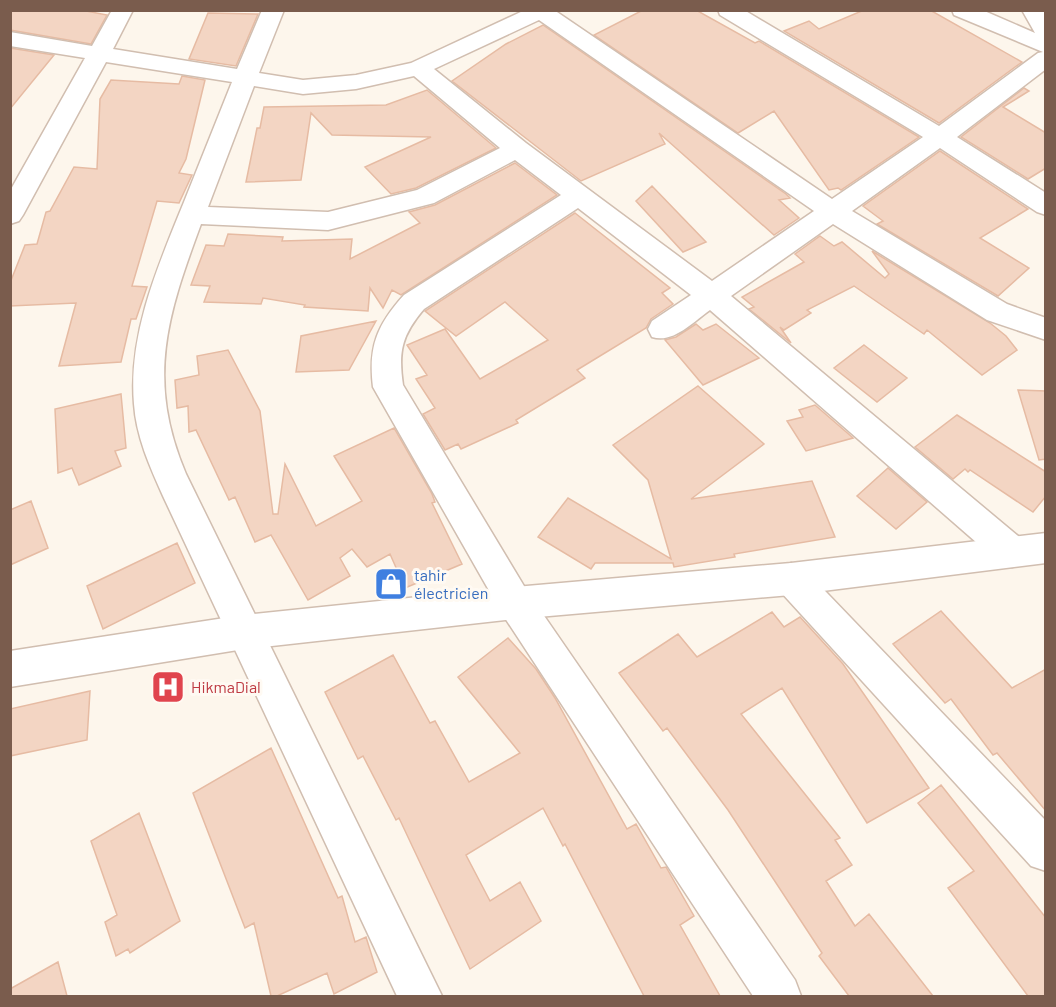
<svg xmlns="http://www.w3.org/2000/svg" width="1056" height="1007" font-family="Barlow,sans-serif">
  <style>
    .building { fill: #f3d5c3; stroke: #e6bba3; stroke-width: 1.5 }
    .lines { fill: none; stroke-linecap: round; stroke-linejoin: round }
    .minor-casing { stroke: #d1beb0; stroke-width: 3 }
    .tertiary-casing { stroke: #d1beb0; stroke-width: 3 }
    .minor { fill: #fff; fill-rule: evenodd }
    .tertiary { fill: #fff; fill-rule: evenodd }
    .labels { text-anchor: middle; stroke-width: 6; stroke-linejoin: round; paint-order: stroke }
    .shop-label { font-size: 16px; fill: #366cbe; stroke: #fffaf3; text-anchor: start }
    .health-label { font-size: 16px; fill: #be3a42; stroke: #fffaf3; text-anchor: start }
  </style>
  <rect width="100%" height="100%" fill="#fdf6ec"/>
  <path class="building" d="M 10,10 L 81,10 L 107,15 L 91,44 L 10,30 Z
    M 643,10 L 696,10 L 755,43 L 759,41 L 919,137 L 841,190 L 838,188 L 829,190 L 774,111 L 738,133 L 594,35 Z
    M 864,10 L 930,10 L 1022,62 L 939,123 L 784,31 L 809,21 L 819,29 Z
    M 208,13 L 258,14 L 236,66 L 189,59 Z
    M 543,25 L 786,194 L 790,198 L 779,200 L 799,218 L 774,235 L 659,133 L 665,144 L 581,181 L 452,81 L 506,44 Z
    M 10,48 L 54,55 L 10,109 Z
    M 182,76 L 205,80 L 186,159 L 179,173 L 192,175 L 179,203 L 157,201 L 132,286 L 147,287 L 136,319 L 131,319 L 121,362 L 59,366 L 76,303 L 10,306 L 10,283 L 25,245 L 37,244 L 46,212 L 50,211 L 74,167 L 97,169 L 100,99 L 111,80 L 179,84 Z
    M 1024,88 L 1029,91 L 1003,107 L 1046,133 L 1046,168 L 1028,179 L 961,137 Z
    M 427,90 L 496,148 L 416,188 L 391,194 L 365,167 L 431,137 L 332,135 L 311,113 L 301,180 L 246,182 L 257,128 L 260,128 L 264,107 L 386,105 Z
    M 940,151 L 1028,209 L 980,238 L 1029,268 L 998,296 L 877,224 L 883,221 L 863,206 Z
    M 515,163 L 557,195 L 401,295 L 392,290 L 383,308 L 370,288 L 368,311 L 304,307 L 305,305 L 263,298 L 261,304 L 204,302 L 210,286 L 191,285 L 206,245 L 224,246 L 228,234 L 283,237 L 282,241 L 352,239 L 350,259 L 420,223 L 409,212 L 435,205 Z
    M 652,186 L 706,242 L 683,252 L 636,201 Z
    M 575,213 L 670,288 L 662,293 L 673,304 L 651,319 L 646,328 L 577,370 L 585,378 L 516,420 L 518,423 L 461,449 L 458,444 L 445,450 L 423,414 L 435,408 L 416,379 L 427,375 L 407,345 L 445,329 L 480,379 L 548,340 L 505,302 L 456,336 L 425,311 Z
    M 820,236 L 834,246 L 842,242 L 885,278 L 889,274 L 872,251 L 990,323 L 1006,336 L 1017,350 L 982,375 L 927,330 L 924,334 L 854,286 L 807,310 L 811,313 L 784,330 L 780,327 L 791,343 L 749,309 L 754,307 L 742,297 L 804,262 L 795,254 Z
    M 376,321 L 349,370 L 296,372 L 301,336 Z
    M 696,324 L 703,330 L 716,324 L 759,358 L 703,385 L 665,340 L 676,337 Z
    M 864,345 L 907,378 L 877,402 L 834,368 Z
    M 228,350 L 260,411 L 273,514 L 278,514 L 285,464 L 316,526 L 362,501 L 334,456 L 394,428 L 432,494 L 435,502 L 432,503 L 462,564 L 405,588 L 390,554 L 367,567 L 352,549 L 340,558 L 350,576 L 308,600 L 271,535 L 255,542 L 235,497 L 229,500 L 196,430 L 189,432 L 188,406 L 177,408 L 175,380 L 199,375 L 197,356 Z
    M 698,386 L 764,444 L 691,499 L 812,481 L 835,537 L 734,554 L 735,557 L 674,567 L 673,563 L 595,563 L 591,569 L 538,537 L 568,498 L 671,559 L 648,480 L 613,445 Z
    M 1018,390 L 1046,391 L 1046,459 L 1039,460 Z
    M 121,394 L 126,448 L 115,451 L 121,466 L 79,485 L 72,468 L 58,473 L 55,409 Z
    M 815,405 L 852,437 L 853,438 L 806,451 L 787,421 L 803,417 L 799,410 Z
    M 957,415 L 1046,472 L 1046,496 L 1033,512 L 970,470 L 968,472 L 965,469 L 953,479 L 915,447 Z
    M 888,468 L 927,502 L 896,529 L 857,496 Z
    M 31,501 L 48,548 L 10,565 L 10,510 Z
    M 177,543 L 195,583 L 103,629 L 87,586 Z
    M 941,611 L 1012,688 L 1046,669 L 1046,811 L 997,753 L 993,755 L 951,699 L 945,703 L 893,644 Z
    M 772,612 L 784,627 L 800,617 L 843,664 L 929,788 L 867,823 L 782,688 L 741,714 L 840,838 L 835,840 L 852,865 L 826,881 L 855,926 L 869,914 L 933,996 L 849,996 L 819,956 L 822,953 L 728,810 L 667,728 L 663,731 L 619,673 L 678,634 L 697,657 Z
    M 508,638 L 536,669 L 555,698 L 627,829 L 636,824 L 661,868 L 666,867 L 694,916 L 680,925 L 720,996 L 644,996 L 565,844 L 563,846 L 543,808 L 466,855 L 490,901 L 520,882 L 541,921 L 470,969 L 399,818 L 396,820 L 363,756 L 358,759 L 325,692 L 393,655 L 430,723 L 435,721 L 469,782 L 520,753 L 458,677 Z
    M 90,691 L 87,740 L 10,756 L 10,709 Z
    M 271,748 L 338,898 L 342,896 L 355,942 L 366,937 L 377,972 L 334,994 L 327,973 L 277,996 L 271,996 L 254,923 L 245,928 L 193,793 Z
    M 941,785 L 1046,918 L 1046,996 L 1028,996 L 948,888 L 974,871 L 918,803 Z
    M 139,813 L 180,921 L 130,953 L 128,949 L 116,956 L 105,922 L 117,915 L 91,841 Z
    M 58,962 L 67,996 L 10,996 L 10,989 Z"/>
  <g class="lines">
    <defs>
      <path id="minor" d="M 112,10 L 133,10 L 113,49 L 237,69 L 262,10 L 284,10 L 259,73 L 303,80 L 356,75 L 411,63 L 525,10 L 554,10 L 832,199 L 923,137 L 720,15 L 718,10 L 744,10 L 939,126 L 1038,53 L 1043,52 L 954,15 L 952,10 L 982,10 L 1035,33 L 1022,10 L 1043,10 L 1046,14 L 1046,69 L 957,137 L 1046,193 L 1046,215 L 1037,212 L 940,148 L 852,211 L 1007,304 L 1046,318 L 1046,340 L 987,320 L 833,224 L 731,296 L 1024,541 L 1029,552 L 1024,563 L 1012,567 L 1000,563 L 710,310 C 693,322 673,344 652,337 L 648,329 L 652,321 L 691,295 L 578,208 L 424,309 C 402,335 398,351 403,385 L 527,591 L 795,980 L 801,996 L 753,996 L 503,615 L 373,387 C 368,347 377,325 404,295 L 561,195 L 515,160 L 434,203 L 328,230 L 201,224 C 167,316 146,380 186,474 L 442,996 L 397,996 L 163,496 C 150,467 136,436 134,404 C 128,334 158,266 184,202 C 200,162 216,122 232,82 L 106,62 L 23,215 L 19,221 L 10,224 L 10,191 L 85,58 L 10,46 L 10,32 L 92,46 ZM 539,20 L 814,211 L 712,281 L 526,143 L 434,69 ZM 414,76 L 500,148 L 417,190 L 328,212 L 208,207 L 254,86 L 303,94 L 356,89 Z
        M 791,563 L 803,568 L 1046,821 L 1046,871 L 1031,866 L 779,590 L 774,579 L 779,568 Z"/>
      <path id="tertiary" d="M 1046,533 L 1046,563 L 791,595 L 515,619 L 244,649 L 10,687 L 10,651 L 244,615 L 515,587 L 791,563 Z"/>
    </defs>
    <use href="#minor" class="minor-casing"/>
    <use href="#tertiary" class="tertiary-casing"/>
    <use href="#minor" class="minor"/>
    <use href="#tertiary" class="tertiary"/>
  </g>
  <defs>
    <symbol id="shop-square" viewBox="-11 -11 22 22"><rect x="-9" y="-9" width="18" height="18" rx="4" fill="#3f7fe0" stroke="#fffaf3"/><path d="M-5-2.5h2.3a2.7 3.5 0 0 1 5.4 0H5L5.5 6h-11ZM-1.5-2.5h3a1.5 2.3 0 0 0-3 0Z" fill="#fff"/></symbol>
    <symbol id="hospital-square" viewBox="-11 -11 22 22"><rect x="-9" y="-9" width="18" height="18" rx="4" fill="#e0444e" stroke="#fffaf3"/><path d="M-5-5h3v3.5h4V-5h3V5h-3V1.5h-4V5h-3Z" fill="#fff"/></symbol>
  </defs>
  <g fill-rule="evenodd">
    <use href="#shop-square" x="372" y="565" width="38" height="38"/>
    <use href="#hospital-square" x="149" y="668" width="38" height="38"/>
  </g>
  <g class="labels">
    <g class="shop-label">
      <text x="414" y="581">tahir<tspan x="414" dy="18">électricien</tspan></text>
    </g>
    <g class="health-label">
      <text x="191" y="693">HikmaDial</text>
    </g>
  </g>
  <rect width="1056" height="1007" fill="none" stroke="#7a5c4d" stroke-width="24"/>
</svg>
